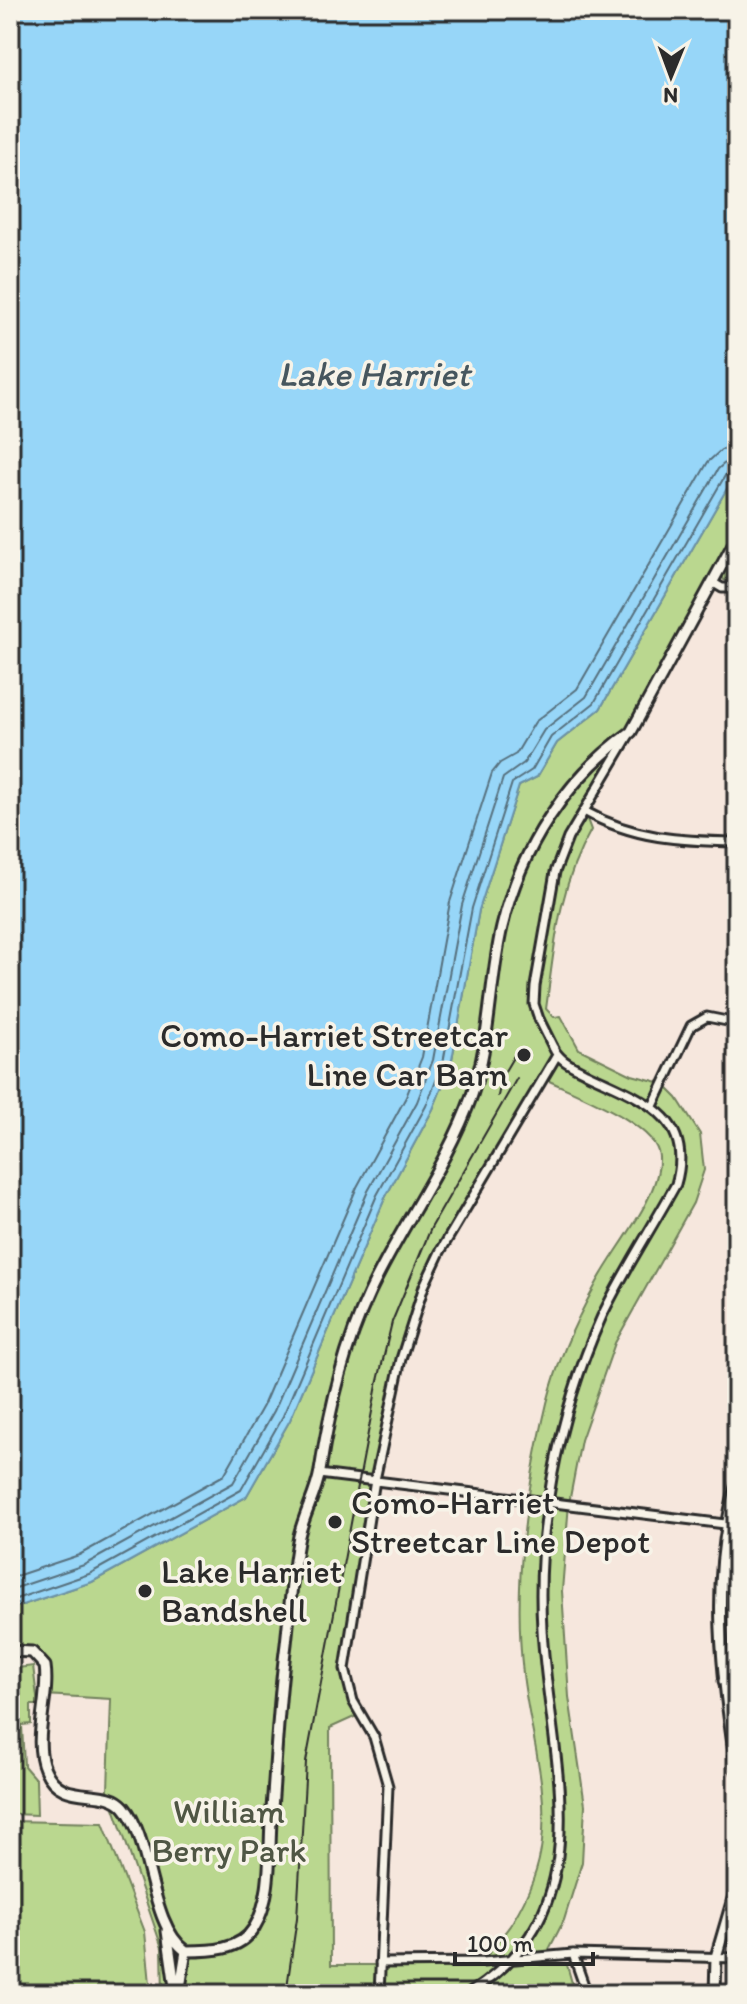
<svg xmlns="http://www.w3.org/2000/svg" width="747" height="2004" font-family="Itim,sans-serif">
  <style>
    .green { fill: #bad78f; stroke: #72815d; stroke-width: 2; fill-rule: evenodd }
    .water { fill: #97d6f8; stroke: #6c92a6; stroke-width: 2 }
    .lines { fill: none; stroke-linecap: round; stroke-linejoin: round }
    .shore { stroke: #566f7d; stroke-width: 2 }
    .minor-casing { stroke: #2b2b2b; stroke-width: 13 }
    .tertiary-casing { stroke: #2b2b2b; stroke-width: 15 }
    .minor { stroke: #f7f3e8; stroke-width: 7 }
    .tertiary { stroke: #f7f3e8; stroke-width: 9 }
    .tram { stroke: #2b2b2b; stroke-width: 2 }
    .minor-bridge-casing { stroke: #2b2b2b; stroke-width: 13; stroke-linecap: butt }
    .minor-bridge { stroke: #f7f3e8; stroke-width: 7 }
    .poi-dot { fill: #2b2b2b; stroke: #f7f3e8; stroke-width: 3 }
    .labels { text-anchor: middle; stroke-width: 7; stroke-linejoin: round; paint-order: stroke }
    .poi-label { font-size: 34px; fill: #2b2b2b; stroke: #f7f3e8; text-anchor: start }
    .park-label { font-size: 34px; fill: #4f5644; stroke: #f7f3e8 }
    .water-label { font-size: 36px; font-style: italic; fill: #46565e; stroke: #f7f3e8 }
  </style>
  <rect width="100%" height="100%" fill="#f6e7dd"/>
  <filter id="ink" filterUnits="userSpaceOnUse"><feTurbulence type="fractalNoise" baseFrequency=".0125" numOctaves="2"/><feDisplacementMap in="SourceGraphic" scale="16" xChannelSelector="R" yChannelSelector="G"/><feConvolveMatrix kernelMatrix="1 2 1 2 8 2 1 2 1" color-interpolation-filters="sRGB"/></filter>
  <g filter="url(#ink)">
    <path class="green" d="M 737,471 L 737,537 L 584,811 L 591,830 C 558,888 555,944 546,1009 L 554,1017 L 561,1016 L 579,1049 L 632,1075 L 662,1083 L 677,1098 L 700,1134 L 704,1170 L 693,1203 L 615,1343 L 581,1440 L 569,1503 L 562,1591 L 569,1697 L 585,1805 L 582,1862 L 564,1920 L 541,1965 L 567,1965 L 575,1994 L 163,1994 L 162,1948 L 108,1790 L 111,1699 L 45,1695 L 46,1671 L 38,1655 L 10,1651 L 10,1609 L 92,1582 L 246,1497 L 290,1420 L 385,1198 L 433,1109 L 451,1065 L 479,910 L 519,786 L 537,777 L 557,743 L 600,709 ZM 543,1078 C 571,1092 658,1124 659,1157 C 661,1197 613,1250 595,1286 C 575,1322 557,1363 547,1403 C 526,1492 513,1583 523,1674 C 529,1728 549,1786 542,1842 C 539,1870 528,1896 513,1921 C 505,1935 487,1950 483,1965 L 331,1965 L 330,1728 L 361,1714 L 345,1669 L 393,1394 L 424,1286 Z
      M 737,545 L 737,583 L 724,580 L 721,574 Z
      M 33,1666 L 38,1705 L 31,1705 L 31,1724 L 22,1725 L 24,1766 L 36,1780 L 37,1815 L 10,1814 L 10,1669 Z
      M 10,1821 L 103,1823 L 145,1932 L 151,1994 L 10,1994 Z"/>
    <path class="water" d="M 10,10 L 737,10 L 737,471 L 600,709 L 557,743 L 537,777 L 519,786 L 479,910 L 451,1065 L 433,1109 L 385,1198 L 290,1420 L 246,1497 L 92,1582 L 10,1609 Z"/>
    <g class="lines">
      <path class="shore" d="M 10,1578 L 79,1555 L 224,1475 L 263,1406 L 357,1187 L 406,1097 L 422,1057 L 450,902 L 492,773 L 500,763 L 516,754 L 535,722 L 577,689 L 708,462 L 721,450 L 737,447
        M 10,1590 L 84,1565 L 233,1483 L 274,1411 L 368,1191 L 417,1102 L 433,1060 L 462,905 L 503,778 L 524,763 L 544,730 L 586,697 L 718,469 L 727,461 L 737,459
        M 10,1601 L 89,1574 L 241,1490 L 283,1416 L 377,1195 L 426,1106 L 443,1063 L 472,908 L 512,783 L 532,770 L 551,737 L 594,703 L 726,474 L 737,469"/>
      <defs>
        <path id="minor" d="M 712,582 L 722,588 L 737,588
          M 584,811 C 634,839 681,841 737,842
          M 539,1019 L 534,1004 L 535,986 L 555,872 L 568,838 L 629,735
          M 653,1106 L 691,1026 L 707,1017 L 737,1023
          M 319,1474 L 725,1524
          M 723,1681 L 737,1682
          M 573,1954 L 587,1994
          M 380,1963 L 483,1962 L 573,1954 L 737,1958
          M 379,1994 L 388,1786 L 374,1737 L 353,1701 L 345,1669 L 375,1480 L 401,1359 L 424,1286 L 440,1252 L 557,1055
          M 468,1994 C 608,1906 549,1763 542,1629 C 539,1579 543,1527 552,1478 C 562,1424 579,1367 602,1316 C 624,1270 652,1228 676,1184 C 696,1114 637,1098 586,1073 C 573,1066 559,1061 553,1047"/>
        <path id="tertiary" d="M 737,1483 C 709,1580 722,1673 737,1771
          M 10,1651 L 32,1652 L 45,1666 C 50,1698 32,1739 45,1769 C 61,1808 104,1784 124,1807 C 152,1839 149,1925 186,1951
          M 167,1931 L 176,1994
          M 186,1951 C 210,1951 240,1951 254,1928 C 272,1899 269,1854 271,1821 C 276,1762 278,1703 286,1644 C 290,1609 292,1571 299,1536 C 304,1514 316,1494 320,1471 C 329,1411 343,1350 369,1294 C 400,1227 447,1165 472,1095 C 491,1040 489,983 502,927 C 520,850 566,778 631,732 L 737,537
          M 179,1994 L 186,1951
          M 715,1994 L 716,1957 L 737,1885"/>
      </defs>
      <use href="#minor" class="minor-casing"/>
      <use href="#tertiary" class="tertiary-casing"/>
      <use href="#minor" class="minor"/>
      <use href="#tertiary" class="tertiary"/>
      <path class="tram" d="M 498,1096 L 502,1076 L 515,1054
        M 286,1994 L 297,1918 L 306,1762 L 377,1385 L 392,1322 L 431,1228 L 517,1078"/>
      <defs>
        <path id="minor-bridge" d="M 539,1019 L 553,1047"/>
      </defs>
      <use href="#minor-bridge" class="minor-bridge-casing"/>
      <use href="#minor-bridge" class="minor-bridge"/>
    </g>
  </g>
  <g class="poi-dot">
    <circle cx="524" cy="1055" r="8"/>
    <circle cx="335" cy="1522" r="8"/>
    <circle cx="145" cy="1591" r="8"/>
  </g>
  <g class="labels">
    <g class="poi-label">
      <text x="508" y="1047" text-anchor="end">Como-Harriet Streetcar<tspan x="508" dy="39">Line Car Barn</tspan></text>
      <text x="351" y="1514">Como-Harriet<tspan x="351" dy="39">Streetcar Line Depot</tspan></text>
      <text x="161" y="1583">Lake Harriet<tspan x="161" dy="39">Bandshell</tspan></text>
    </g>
    <g class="park-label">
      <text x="229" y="1823">William<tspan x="229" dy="39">Berry Park</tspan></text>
    </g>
    <g class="water-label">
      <text x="374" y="386">Lake Harriet</text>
    </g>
  </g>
  <rect width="747" height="2004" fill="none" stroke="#f7f3e8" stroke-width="40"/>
  <rect x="20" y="20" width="707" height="1964" fill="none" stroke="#2b2b2b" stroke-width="3" filter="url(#ink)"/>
  <g transform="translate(671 76) rotate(181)" stroke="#f7f3e8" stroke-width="6" paint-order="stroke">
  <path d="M0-6L14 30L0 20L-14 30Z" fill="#2b2b2b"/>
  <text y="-12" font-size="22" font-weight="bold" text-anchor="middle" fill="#2b2b2b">N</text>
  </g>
  <path d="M455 1952v12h138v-12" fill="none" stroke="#2b2b2b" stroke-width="4"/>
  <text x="467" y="1952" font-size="24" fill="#2b2b2b" stroke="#f7f3e8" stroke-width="6" paint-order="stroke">100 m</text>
</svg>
